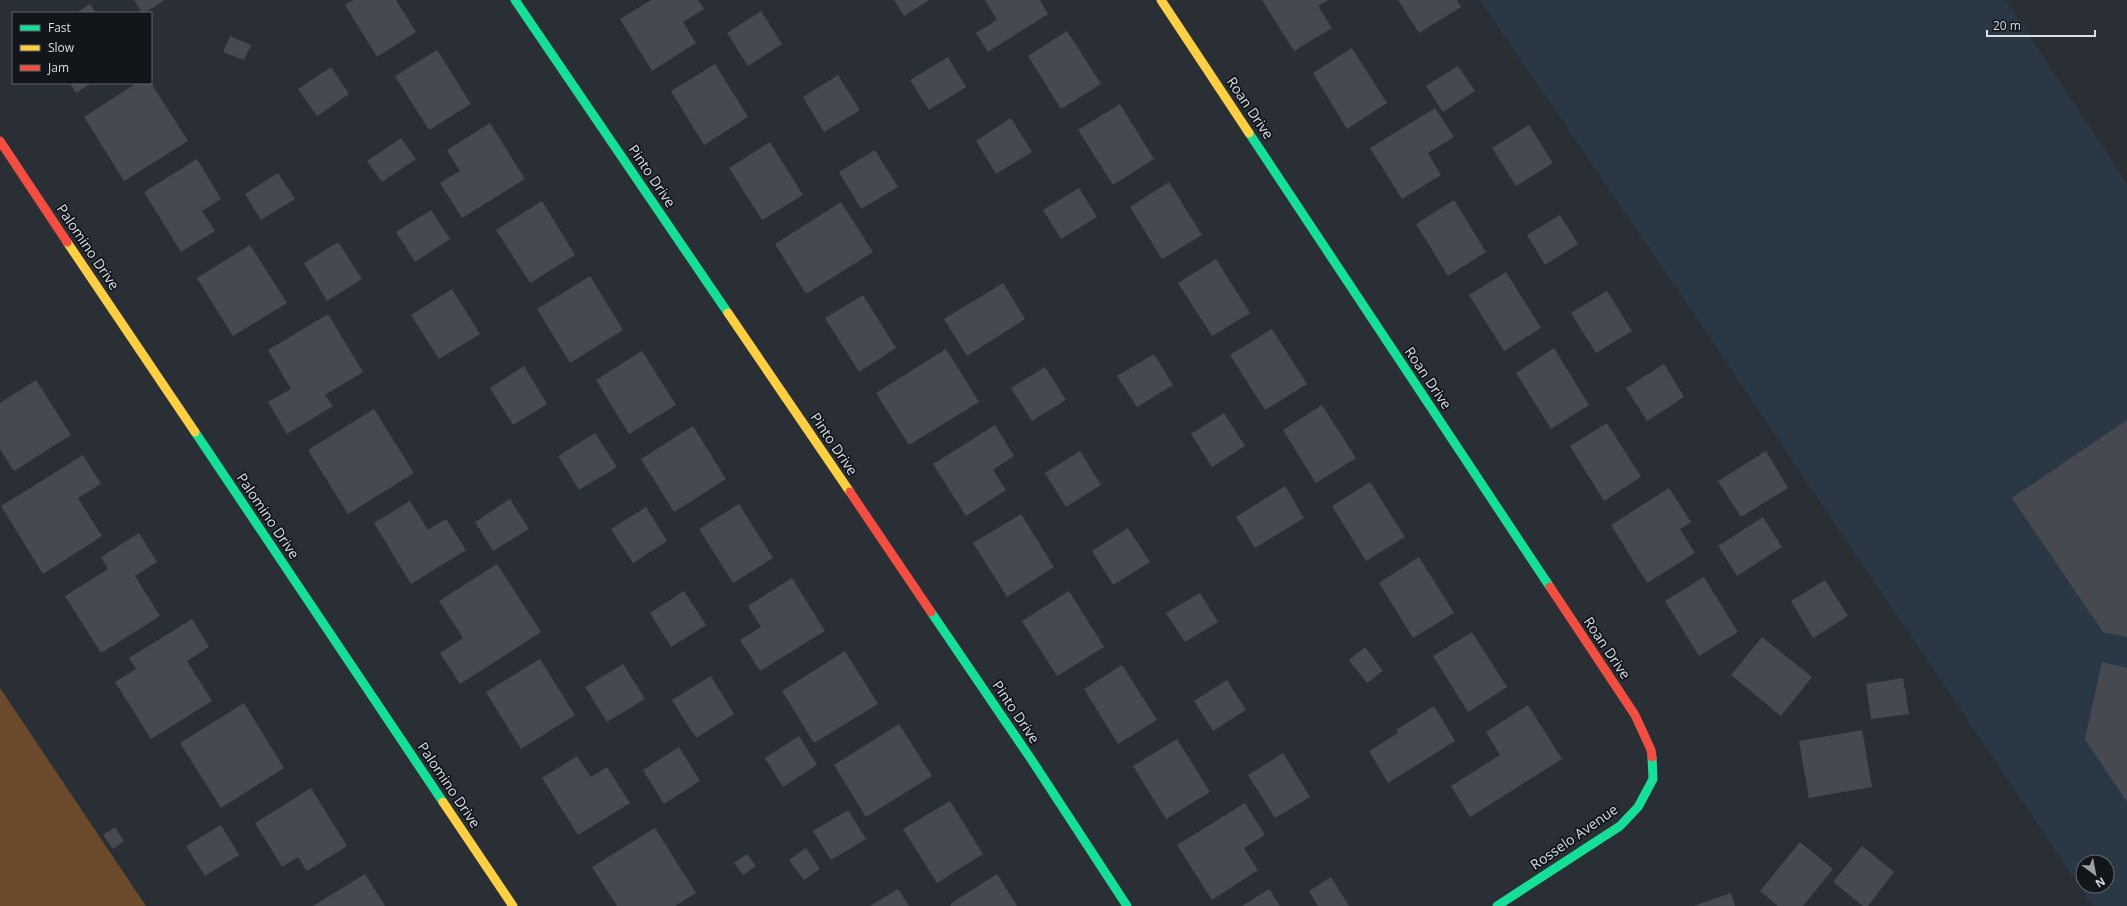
<svg xmlns="http://www.w3.org/2000/svg" width="2127" height="906" font-family="'Open Sans',sans-serif">
  <style>
    .built { fill: #2a3745; fill-rule: evenodd }
    .green { fill: #6b492b }
    .building { fill: #464a50 }
    .lines { fill: none; stroke-linecap: round; stroke-linejoin: round }
    .fast { stroke: #16e098; stroke-width: 9 }
    .slow { stroke: #ffcf43; stroke-width: 9 }
    .jam { stroke: #f24e42; stroke-width: 9 }
    .labels { text-anchor: middle; stroke-width: 3.5; stroke-linejoin: round; paint-order: stroke }
    .street-label { font-size: 14px; fill: #d9dfe6; stroke: #12161b }
  </style>
  <rect width="100%" height="100%" fill="#2a2f35"/>
  <path class="built" d="M 1480,0 L 2006,0 L 2127,184 L 2127,906 L 2093,906 L 1629,218 ZM 2083,862 L 2107,862 L 2107,886 L 2083,886 Z"/>
  <path class="green" d="M 0,688 L 146,906 L 0,906 Z"/>
  <path class="building" d="M 134,0 L 165,0 L 144,13 L 142,13 Z
    M 353,0 L 396,0 L 416,32 L 377,57 L 345,5 Z
    M 651,0 L 698,0 L 704,9 L 683,22 L 696,43 L 652,71 L 620,19 Z
    M 894,0 L 929,0 L 904,16 Z
    M 985,0 L 1040,0 L 1048,14 L 988,52 L 976,33 L 997,20 Z
    M 1262,0 L 1329,0 L 1318,6 L 1332,28 L 1294,51 Z
    M 1398,0 L 1457,0 L 1461,7 L 1419,33 Z
    M 90,4 L 96,13 L 76,13 Z
    M 761,11 L 782,44 L 748,66 L 727,33 Z
    M 1067,31 L 1101,84 L 1061,109 L 1028,56 Z
    M 230,36 L 251,45 L 244,60 L 223,52 Z
    M 1352,48 L 1387,103 L 1347,129 L 1313,73 Z
    M 437,50 L 471,104 L 429,130 L 395,76 Z
    M 948,57 L 966,87 L 929,110 L 910,80 Z
    M 715,64 L 748,117 L 704,145 L 671,91 Z
    M 1458,66 L 1475,91 L 1443,112 L 1426,86 Z
    M 331,67 L 349,94 L 317,116 L 298,89 Z
    M 838,75 L 860,110 L 824,132 L 803,97 Z
    M 70,83 L 91,83 L 76,93 Z
    M 137,83 L 151,83 L 188,141 L 124,181 L 84,117 Z
    M 1120,104 L 1154,159 L 1113,185 L 1078,130 Z
    M 1435,108 L 1454,137 L 1428,153 L 1441,175 L 1402,199 L 1370,148 Z
    M 1011,118 L 1032,152 L 996,174 L 976,141 Z
    M 490,123 L 525,179 L 462,218 L 440,183 L 460,171 L 447,150 Z
    M 1529,125 L 1553,163 L 1516,186 L 1492,148 Z
    M 401,138 L 416,159 L 382,182 L 367,161 Z
    M 770,142 L 803,195 L 762,220 L 729,168 Z
    M 875,150 L 898,187 L 861,209 L 839,172 Z
    M 197,159 L 221,199 L 202,211 L 215,231 L 181,252 L 144,192 Z
    M 278,173 L 295,199 L 261,220 L 245,194 Z
    M 1169,182 L 1202,235 L 1162,259 L 1130,207 Z
    M 1079,188 L 1097,217 L 1061,239 L 1043,210 Z
    M 1454,200 L 1486,252 L 1448,276 L 1416,224 Z
    M 542,201 L 575,255 L 530,283 L 496,230 Z
    M 841,202 L 873,252 L 806,294 L 775,244 Z
    M 431,210 L 450,239 L 415,262 L 396,232 Z
    M 1560,215 L 1578,244 L 1545,265 L 1527,235 Z
    M 338,242 L 362,279 L 327,301 L 304,263 Z
    M 250,245 L 287,303 L 233,336 L 197,278 Z
    M 1216,259 L 1250,313 L 1212,336 L 1178,283 Z
    M 1506,272 L 1541,328 L 1504,351 L 1469,295 Z
    M 590,276 L 623,330 L 570,363 L 537,309 Z
    M 1003,283 L 1025,319 L 967,356 L 944,319 Z
    M 452,289 L 480,334 L 439,359 L 411,315 Z
    M 1607,291 L 1632,331 L 1596,353 L 1571,313 Z
    M 863,295 L 896,348 L 859,372 L 825,318 Z
    M 328,314 L 363,372 L 325,395 L 333,406 L 287,434 L 268,402 L 291,389 L 268,350 Z
    M 1272,329 L 1307,384 L 1265,410 L 1230,355 Z
    M 1554,348 L 1589,405 L 1551,429 L 1516,373 Z
    M 946,349 L 979,402 L 909,445 L 876,393 Z
    M 642,351 L 676,405 L 629,434 L 596,380 Z
    M 1154,354 L 1173,385 L 1137,407 L 1117,376 Z
    M 1664,364 L 1684,397 L 1647,421 L 1626,388 Z
    M 524,366 L 547,404 L 513,425 L 490,388 Z
    M 1045,367 L 1066,400 L 1032,421 L 1011,388 Z
    M 36,380 L 71,435 L 14,471 L 0,449 L 0,403 Z
    M 1322,405 L 1356,458 L 1316,483 L 1283,430 Z
    M 374,409 L 414,473 L 348,514 L 308,450 Z
    M 1224,413 L 1245,446 L 1212,467 L 1191,434 Z
    M 2127,420 L 2127,637 L 2103,632 L 2012,498 Z
    M 1607,423 L 1641,477 L 1604,501 L 1570,446 Z
    M 995,425 L 1014,456 L 993,470 L 1006,490 L 966,516 L 933,464 Z
    M 693,426 L 726,479 L 674,512 L 641,459 Z
    M 595,433 L 617,467 L 579,490 L 558,456 Z
    M 1080,451 L 1101,485 L 1066,507 L 1045,473 Z
    M 1766,451 L 1788,488 L 1741,517 L 1718,481 Z
    M 83,455 L 101,484 L 78,498 L 102,536 L 43,574 L 1,506 Z
    M 1370,482 L 1405,537 L 1366,561 L 1332,506 Z
    M 1285,486 L 1304,518 L 1255,548 L 1236,517 Z
    M 1669,488 L 1691,522 L 1680,529 L 1695,553 L 1647,583 L 1611,525 Z
    M 510,499 L 529,529 L 493,551 L 475,522 Z
    M 410,501 L 428,530 L 446,519 L 466,550 L 411,584 L 374,523 Z
    M 739,504 L 773,558 L 733,583 L 699,529 Z
    M 646,507 L 667,541 L 633,563 L 611,529 Z
    M 1021,514 L 1054,567 L 1007,597 L 973,543 Z
    M 1763,517 L 1782,547 L 1737,576 L 1718,546 Z
    M 1128,528 L 1150,562 L 1113,585 L 1092,551 Z
    M 139,533 L 157,562 L 135,576 L 160,616 L 101,653 L 65,596 L 108,569 L 101,557 Z
    M 1419,557 L 1454,613 L 1413,638 L 1379,583 Z
    M 497,564 L 541,632 L 460,684 L 440,653 L 463,638 L 439,601 Z
    M 1704,577 L 1738,632 L 1699,656 L 1665,601 Z
    M 792,578 L 825,631 L 760,671 L 740,640 L 761,627 L 748,606 Z
    M 1825,580 L 1848,616 L 1813,638 L 1791,601 Z
    M 684,591 L 706,625 L 671,647 L 650,613 Z
    M 1069,591 L 1104,647 L 1057,676 L 1022,621 Z
    M 1200,593 L 1218,622 L 1185,642 L 1166,613 Z
    M 192,619 L 209,647 L 187,661 L 212,701 L 151,739 L 115,682 L 136,669 L 129,658 Z
    M 1472,632 L 1507,687 L 1468,712 L 1433,656 Z
    M 1762,637 L 1812,677 L 1781,716 L 1731,675 Z
    M 1365,647 L 1383,671 L 1367,683 L 1349,660 Z
    M 845,651 L 878,704 L 814,743 L 782,691 Z
    M 540,659 L 575,715 L 521,749 L 486,692 Z
    M 2102,662 L 2127,668 L 2127,802 L 2085,739 Z
    M 623,664 L 645,699 L 607,722 L 585,687 Z
    M 1122,665 L 1157,720 L 1118,744 L 1084,689 Z
    M 711,676 L 734,714 L 696,738 L 672,700 Z
    M 1903,678 L 1909,714 L 1871,719 L 1866,684 Z
    M 1227,680 L 1246,710 L 1213,731 L 1194,701 Z
    M 244,703 L 284,768 L 221,808 L 180,743 Z
    M 1528,705 L 1562,759 L 1470,817 L 1451,786 L 1500,755 L 1486,732 Z
    M 1434,706 L 1455,741 L 1388,783 L 1369,751 L 1398,733 L 1396,730 Z
    M 899,724 L 932,776 L 866,817 L 834,765 Z
    M 1862,730 L 1872,787 L 1809,798 L 1799,741 Z
    M 799,736 L 817,765 L 783,787 L 765,758 Z
    M 1177,739 L 1210,792 L 1166,819 L 1133,766 Z
    M 679,747 L 700,781 L 664,804 L 643,770 Z
    M 1283,753 L 1310,797 L 1275,818 L 1248,775 Z
    M 577,756 L 591,777 L 607,767 L 630,803 L 578,835 L 542,778 Z
    M 311,788 L 347,846 L 307,871 L 298,857 L 282,867 L 255,823 Z
    M 950,801 L 983,854 L 937,883 L 903,829 Z
    M 1245,803 L 1265,835 L 1244,848 L 1258,870 L 1212,900 L 1177,845 Z
    M 848,810 L 866,839 L 831,860 L 813,831 Z
    M 221,825 L 239,855 L 205,876 L 186,846 Z
    M 115,827 L 124,841 L 113,849 L 103,835 Z
    M 655,828 L 696,893 L 675,906 L 617,906 L 592,867 Z
    M 1800,842 L 1833,869 L 1803,906 L 1778,906 L 1760,891 Z
    M 1862,846 L 1894,872 L 1868,906 L 1863,906 L 1833,882 Z
    M 806,848 L 820,869 L 804,880 L 789,860 Z
    M 747,854 L 756,866 L 743,875 L 734,863 Z
    M 365,874 L 385,906 L 313,906 Z
    M 997,874 L 1017,906 L 951,906 L 950,904 Z
    M 1331,877 L 1349,906 L 1318,906 L 1309,891 Z
    M 898,889 L 909,906 L 870,906 Z
    M 1269,889 L 1280,906 L 1242,906 Z
    M 1731,893 L 1735,906 L 1694,906 Z"/>
  <g class="lines">
    <path class="fast" d="M 515,0 L 728,313
      M 1249,133 L 1550,587
      M 195,432 L 443,802
      M 931,612 L 1031,759 L 1127,906
      M 1497,906 L 1620,826 L 1638,807 L 1653,779 L 1652,757"/>
    <path class="slow" d="M 1161,0 L 1249,133
      M 67,242 L 195,432
      M 728,313 L 850,492
      M 443,802 L 513,906"/>
    <path class="jam" d="M 0,141 L 67,242
      M 850,492 L 931,612
      M 1550,587 L 1635,715 L 1651,750 L 1652,757"/>
  </g>
  <g class="labels">
    <g class="street-label">
      <text transform="translate(1250 108) rotate(56)" y="5">Roan Drive</text>
      <text transform="translate(652 176) rotate(56)" y="5">Pinto Drive</text>
      <text transform="translate(88 247) rotate(56)" y="5">Palomino Drive</text>
      <text transform="translate(1428 378) rotate(56)" y="5">Roan Drive</text>
      <text transform="translate(834 444) rotate(56)" y="5">Pinto Drive</text>
      <text transform="translate(268 516) rotate(56)" y="5">Palomino Drive</text>
      <text transform="translate(1607 648) rotate(56)" y="5">Roan Drive</text>
      <text transform="translate(1016 712) rotate(56)" y="5">Pinto Drive</text>
      <text transform="translate(449 785) rotate(56)" y="5">Palomino Drive</text>
      <text transform="translate(1574 837) rotate(-35)" y="5">Rosselo Avenue</text>
    </g>
  </g>
  <rect x="12" y="12" width="140" height="72" fill="#12161b" stroke="#62666c"/>
  <rect x="20" y="25" width="20" height="6" fill="#16e098" stroke="#62666c"/>
  <text x="48" y="32" font-size="12" fill="#d9dfe6">Fast</text>
  <rect x="20" y="45" width="20" height="6" fill="#ffcf43" stroke="#62666c"/>
  <text x="48" y="52" font-size="12" fill="#d9dfe6">Slow</text>
  <rect x="20" y="65" width="20" height="6" fill="#f24e42" stroke="#62666c"/>
  <text x="48" y="72" font-size="12" fill="#d9dfe6">Jam</text>
  <g transform="translate(2095 874) rotate(148)"><circle r="19" fill="#12161b" stroke="#62666c"/>
  <path d="M0-3L7 15L0 10L-7 15Z" fill="#9ca1a8"/>
  <text y="-6" font-size="11" font-weight="bold" text-anchor="middle" fill="#d9dfe6">N</text>
  </g>
  <path d="M1987 30v6h108v-6" fill="none" stroke="#d9dfe6" stroke-width="2"/>
  <text x="1993" y="30" font-size="12" fill="#d9dfe6" stroke="#12161b" stroke-width="3" paint-order="stroke">20 m</text>
</svg>
